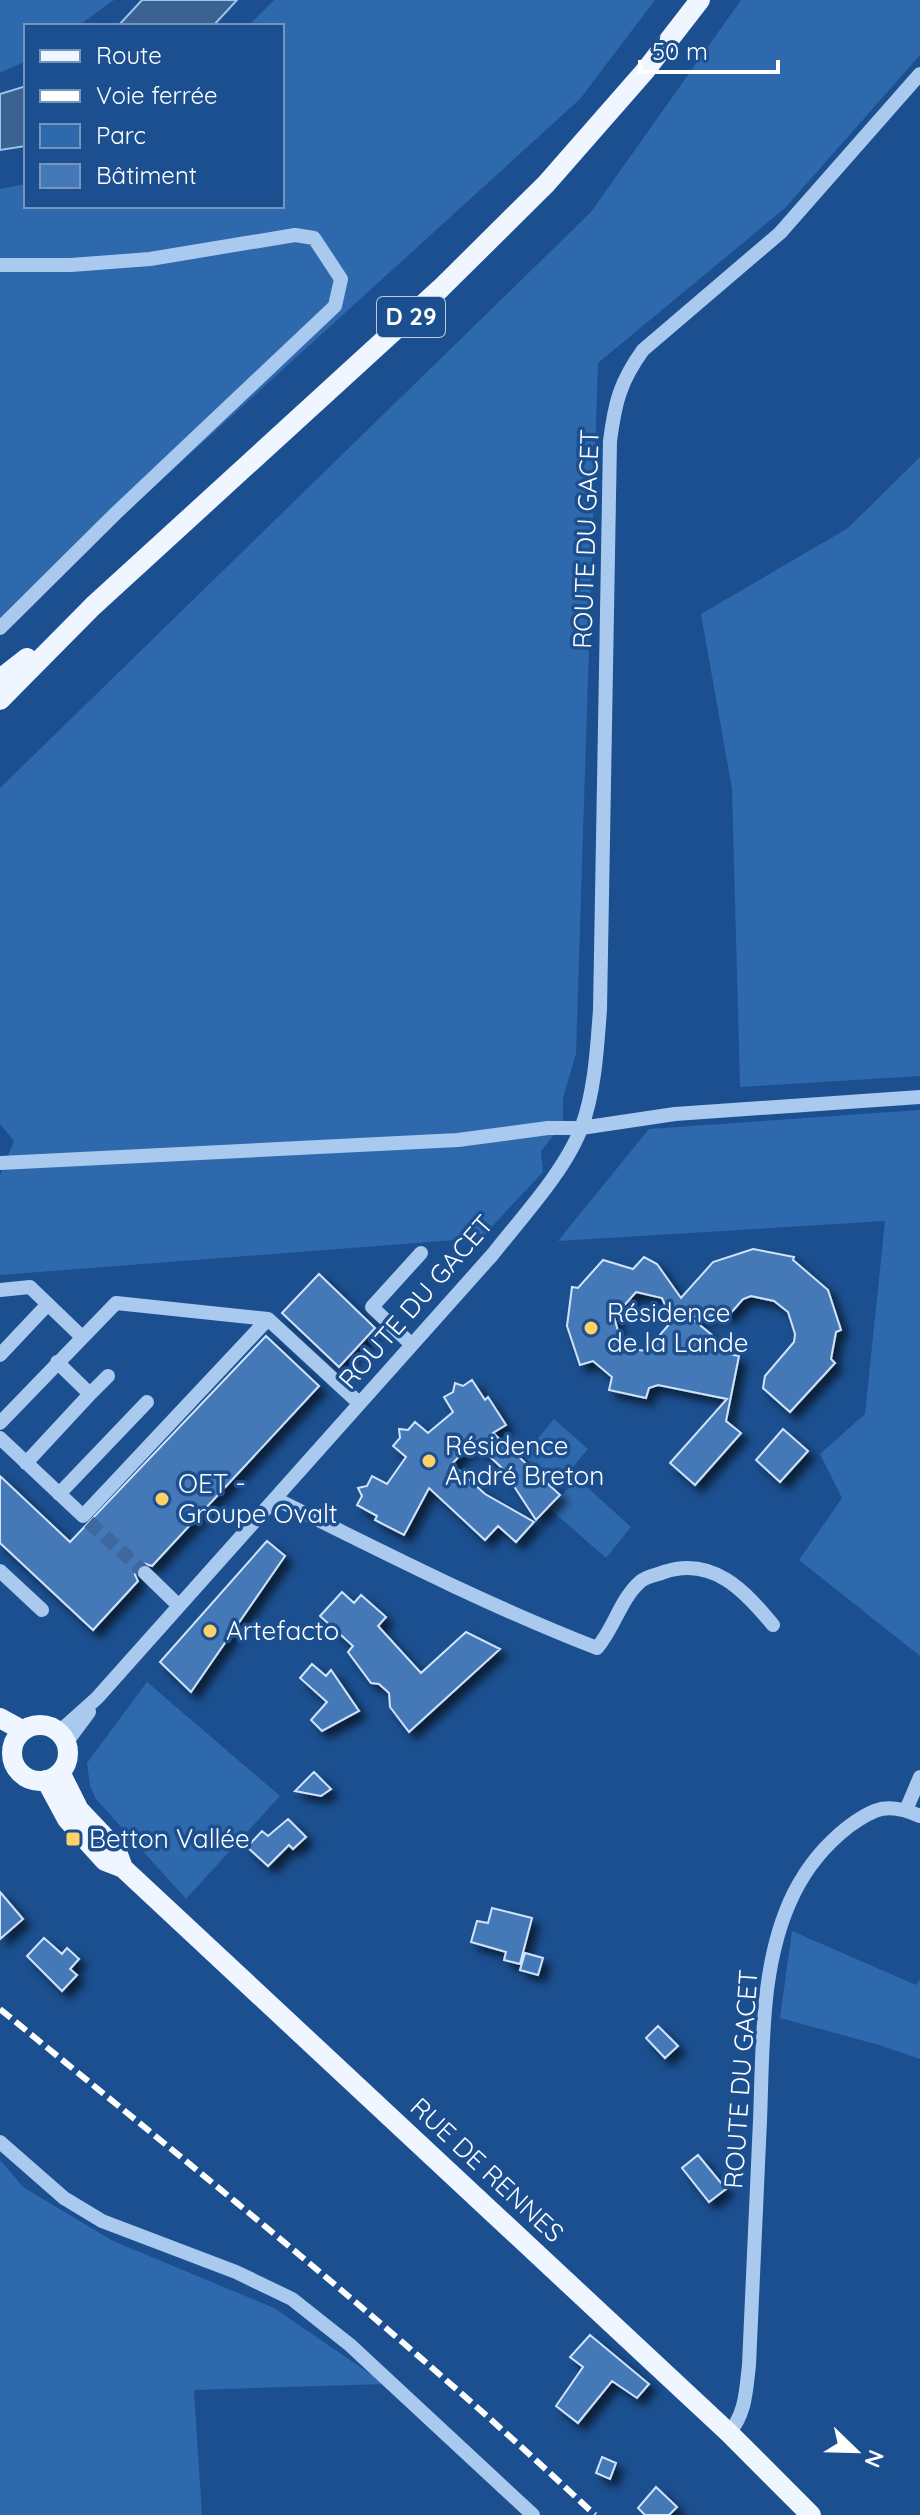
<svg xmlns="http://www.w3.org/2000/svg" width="920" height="2515" font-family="Quicksand,sans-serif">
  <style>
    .green { fill: #2e69ad }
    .water { fill: #3c6290; stroke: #9cc4f0; stroke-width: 2 }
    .building { fill: #4478b7; stroke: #cfe3fa; stroke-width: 2; fill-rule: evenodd; filter: url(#shadow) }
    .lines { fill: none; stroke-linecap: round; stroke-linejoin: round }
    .minor-tunnel { stroke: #3d69a0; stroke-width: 14; stroke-dasharray: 14 7; stroke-linecap: butt }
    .minor { stroke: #a9c9ee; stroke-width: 14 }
    .major { stroke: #f0f6ff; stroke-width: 20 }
    .rail { stroke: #fff; stroke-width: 6; stroke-dasharray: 14 6; stroke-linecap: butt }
    .poi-dot { fill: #ffd166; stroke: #1b4f8f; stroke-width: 3 }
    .labels { text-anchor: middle; stroke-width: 7; stroke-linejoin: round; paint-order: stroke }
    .shield { fill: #1b4f8f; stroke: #bbcadd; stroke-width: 2 }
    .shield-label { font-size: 24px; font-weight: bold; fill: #fff }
    .street-label { font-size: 26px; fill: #fff; stroke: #1b4f8f }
    .poi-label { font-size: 26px; fill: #fff; stroke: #1b4f8f; text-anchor: start }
  </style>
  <defs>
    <filter id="shadow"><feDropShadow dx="7" dy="7" stdDeviation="4" flood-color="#0009"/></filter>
  </defs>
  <rect width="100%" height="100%" fill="#1b4f8f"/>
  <path class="green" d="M 0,0 L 114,0 L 78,26 L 26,26 L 26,61 L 0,73 Z
    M 274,0 L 655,0 L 580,99 L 0,627 L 0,189 L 26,184 L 26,206 L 282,206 L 282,26 L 248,26 Z
    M 741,0 L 920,0 L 920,55 L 785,208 L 598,363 L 576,1054 L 563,1098 L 563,1124 L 541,1151 L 543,1172 L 481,1238 L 0,1275 L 0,1175 L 14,1141 L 0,1124 L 0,788 L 591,212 Z
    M 920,457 L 920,1076 L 740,1087 L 732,789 L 701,614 L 848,528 Z
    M 920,1110 L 920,1656 L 799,1560 L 842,1498 L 820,1454 L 865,1414 L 885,1221 L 558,1241 L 649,1129 Z
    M 554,1419 L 588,1449 L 556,1487 L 523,1456 Z
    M 577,1478 L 631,1527 L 606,1558 L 550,1509 Z
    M 147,1682 L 280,1796 L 186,1899 L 96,1799 L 90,1786 L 87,1763 Z
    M 792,1931 L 916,1985 L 920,1979 L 920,2059 L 879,2045 L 780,2018 Z
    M 0,2160 L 23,2187 L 113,2241 L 274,2308 L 385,2384 L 194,2390 L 202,2515 L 0,2515 Z"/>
  <path class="water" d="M 142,0 L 237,0 L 213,26 L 118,26 Z
    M 26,86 L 26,146 L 0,150 L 0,94 Z"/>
  <path class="building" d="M 753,1249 L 794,1257 L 793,1260 L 828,1290 L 841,1330 L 836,1332 L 831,1359 L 835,1363 L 790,1412 L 763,1388 L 765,1376 L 794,1342 L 795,1334 L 788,1312 L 774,1301 L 751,1296 L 743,1299 L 730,1314 L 690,1317 L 712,1335 L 713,1351 L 739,1356 L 726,1421 L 741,1433 L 695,1485 L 670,1463 L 727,1399 L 658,1385 L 649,1388 L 646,1398 L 609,1390 L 612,1377 L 593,1361 L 580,1365 L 567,1326 L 572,1287 L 578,1288 L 603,1260 L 633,1269 L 644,1257 L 657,1264 L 681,1298 L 713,1262 ZM 636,1292 L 662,1298 L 672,1321 L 646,1351 L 623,1348 L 614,1317 Z
    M 319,1274 L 375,1328 L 339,1367 L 282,1313 Z
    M 266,1336 L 319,1386 L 152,1566 L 143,1563 L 137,1567 L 135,1575 L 138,1581 L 93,1630 L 0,1543 L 0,1476 L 70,1542 Z
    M 472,1380 L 485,1400 L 488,1397 L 506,1425 L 493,1433 L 560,1495 L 553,1502 L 536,1520 L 502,1468 L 476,1444 L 464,1451 L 452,1464 L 485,1494 L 534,1522 L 516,1542 L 498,1526 L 485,1540 L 429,1488 L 404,1535 L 375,1520 L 377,1516 L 357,1505 L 362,1496 L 358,1488 L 367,1486 L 372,1476 L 387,1484 L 406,1457 L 393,1446 L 400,1438 L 399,1429 L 408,1430 L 415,1422 L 428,1433 L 453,1412 L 444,1397 L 453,1392 L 455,1383 L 463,1386 Z
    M 783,1429 L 808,1451 L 780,1482 L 756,1460 Z
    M 267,1541 L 285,1556 L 191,1692 L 160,1662 Z
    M 342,1592 L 354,1603 L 361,1595 L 386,1617 L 378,1626 L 421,1673 L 466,1632 L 500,1649 L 409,1732 L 390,1707 L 389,1693 L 379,1684 L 371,1683 L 348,1652 L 353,1646 L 320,1616 Z
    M 312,1664 L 326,1676 L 331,1670 L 359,1711 L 322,1731 L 311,1720 L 327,1702 L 300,1678 Z
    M 314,1772 L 331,1789 L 321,1796 L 295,1791 Z
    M 288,1819 L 306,1837 L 293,1849 L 289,1845 L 268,1866 L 247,1847 L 262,1831 L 268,1836 Z
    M 0,1892 L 23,1919 L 0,1939 Z
    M 492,1908 L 532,1918 L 520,1964 L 504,1960 L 506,1952 L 471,1942 L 477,1921 L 488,1923 Z
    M 44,1938 L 62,1954 L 67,1948 L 79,1959 L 70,1969 L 77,1975 L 62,1991 L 27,1956 Z
    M 525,1953 L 543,1958 L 538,1975 L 520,1970 Z
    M 658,2026 L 678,2046 L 665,2058 L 646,2038 Z
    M 698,2155 L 726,2189 L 709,2202 L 682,2168 Z
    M 590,2335 L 649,2384 L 637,2398 L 612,2381 L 578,2423 L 556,2406 L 583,2367 L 570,2357 Z
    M 602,2457 L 616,2463 L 610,2479 L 596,2473 Z
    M 656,2487 L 677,2507 L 669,2515 L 645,2515 L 638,2508 Z"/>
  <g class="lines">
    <path class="minor-tunnel" d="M 89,1522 L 145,1573"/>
    <path class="minor" d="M 0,265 L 71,265 L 150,259 L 295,235 L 314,238 L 341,279 L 335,306 L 116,513 L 0,628
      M 0,1163 L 458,1140 L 548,1128 L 581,1128 L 675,1114 L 920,1097
      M 0,1290 L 30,1287 L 82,1337
      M 412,1345 L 372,1307 L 421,1253
      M 0,1355 L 48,1304
      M 90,1394 L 108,1376
      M 0,1423 L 116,1303 L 268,1319
      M 0,1438 L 83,1516 L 268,1319 L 359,1403
      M 26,1463 L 90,1394 L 57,1362
      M 59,1494 L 147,1402
      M 276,1499 C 381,1551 486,1605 597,1648 C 615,1627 620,1599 641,1581 C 647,1576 657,1575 664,1572 C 713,1556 745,1591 773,1625
      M 0,1571 L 42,1610
      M 145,1573 L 179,1606
      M 59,1732 L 97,1698 L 493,1254 C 522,1217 566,1170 582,1126 C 595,1090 597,1048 600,1010 L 610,441 C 615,402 620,382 643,350 L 780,233 L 920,74
      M 66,1743 L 89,1712
      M 906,1810 L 920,1777
      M 0,2142 L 64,2198 L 102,2221 L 236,2272 L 292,2299 L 350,2345 L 533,2515
      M 729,2433 C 746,2413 746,2390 749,2365 C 753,2283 756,2202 760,2121 C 763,2046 760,1961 794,1893 C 807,1867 825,1845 848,1827 C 875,1807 889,1802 920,1816"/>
    <path class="major" d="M 0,679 L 27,658
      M 0,700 L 93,606 L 441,288 L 546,184 L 645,71 L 700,0
      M 0,1718 L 22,1730
      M12 1753a28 28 0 1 1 56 0a28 28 0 1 1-56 0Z
      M 62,1776 L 79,1810 L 116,1849 L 123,1868
      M 46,1780 L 67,1819 L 105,1861 L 123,1868 L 729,2433 L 811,2515"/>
    <path class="rail" d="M 0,2009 C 201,2174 405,2336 595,2515"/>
  </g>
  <g class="poi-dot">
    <circle cx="591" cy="1328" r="8"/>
    <circle cx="429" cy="1461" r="8"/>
    <circle cx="162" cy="1499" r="8"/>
    <circle cx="210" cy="1631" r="8"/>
    <rect x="65" y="1831" width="16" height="16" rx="4"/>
  </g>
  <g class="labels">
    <rect class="shield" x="377" y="297" width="68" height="40" rx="6"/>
    <g class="shield-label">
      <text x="411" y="325">D 29</text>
    </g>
    <g class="street-label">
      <text transform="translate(586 539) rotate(-88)" y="9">ROUTE DU GACET</text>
      <text transform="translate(416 1302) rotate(-49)" y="9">ROUTE DU GACET</text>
      <text transform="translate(741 2079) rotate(-86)" y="9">ROUTE DU GACET</text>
      <text transform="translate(487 2170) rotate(43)" y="9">RUE DE RENNES</text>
    </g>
    <g class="poi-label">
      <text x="607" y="1322">Résidence<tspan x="607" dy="30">de la Lande</tspan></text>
      <text x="445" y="1455">Résidence<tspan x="445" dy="30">André Breton</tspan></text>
      <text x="178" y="1493">OET -<tspan x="178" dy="30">Groupe Ovalt</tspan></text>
      <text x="226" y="1640">Artefacto</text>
      <text x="89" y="1848">Betton Vallée</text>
    </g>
  </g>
  <rect x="24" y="24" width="260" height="184" fill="#1b4f8f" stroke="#7695bc" stroke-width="2"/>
  <rect x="40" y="50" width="40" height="12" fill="#f0f6ff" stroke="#7695bc" stroke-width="2"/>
  <text x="96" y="64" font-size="24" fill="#ffffff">Route</text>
  <rect x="40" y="90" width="40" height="12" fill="#ffffff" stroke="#7695bc" stroke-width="2"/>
  <text x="96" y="104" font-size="24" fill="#ffffff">Voie ferrée</text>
  <rect x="40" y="124" width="40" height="24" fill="#2e69ad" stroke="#7695bc" stroke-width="2"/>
  <text x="96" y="144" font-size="24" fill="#ffffff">Parc</text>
  <rect x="40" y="164" width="40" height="24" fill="#4478b7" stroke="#7695bc" stroke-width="2"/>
  <text x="96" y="184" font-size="24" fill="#ffffff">Bâtiment</text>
  <g transform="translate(856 2451) rotate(113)" stroke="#1b4f8f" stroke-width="6" paint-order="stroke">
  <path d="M0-6L14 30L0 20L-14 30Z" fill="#ffffff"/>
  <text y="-12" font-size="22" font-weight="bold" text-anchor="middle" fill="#ffffff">N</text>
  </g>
  <path d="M640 60v12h138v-12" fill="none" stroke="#ffffff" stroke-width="4"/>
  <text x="652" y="60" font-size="24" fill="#ffffff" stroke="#1b4f8f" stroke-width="6" paint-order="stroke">50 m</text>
</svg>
